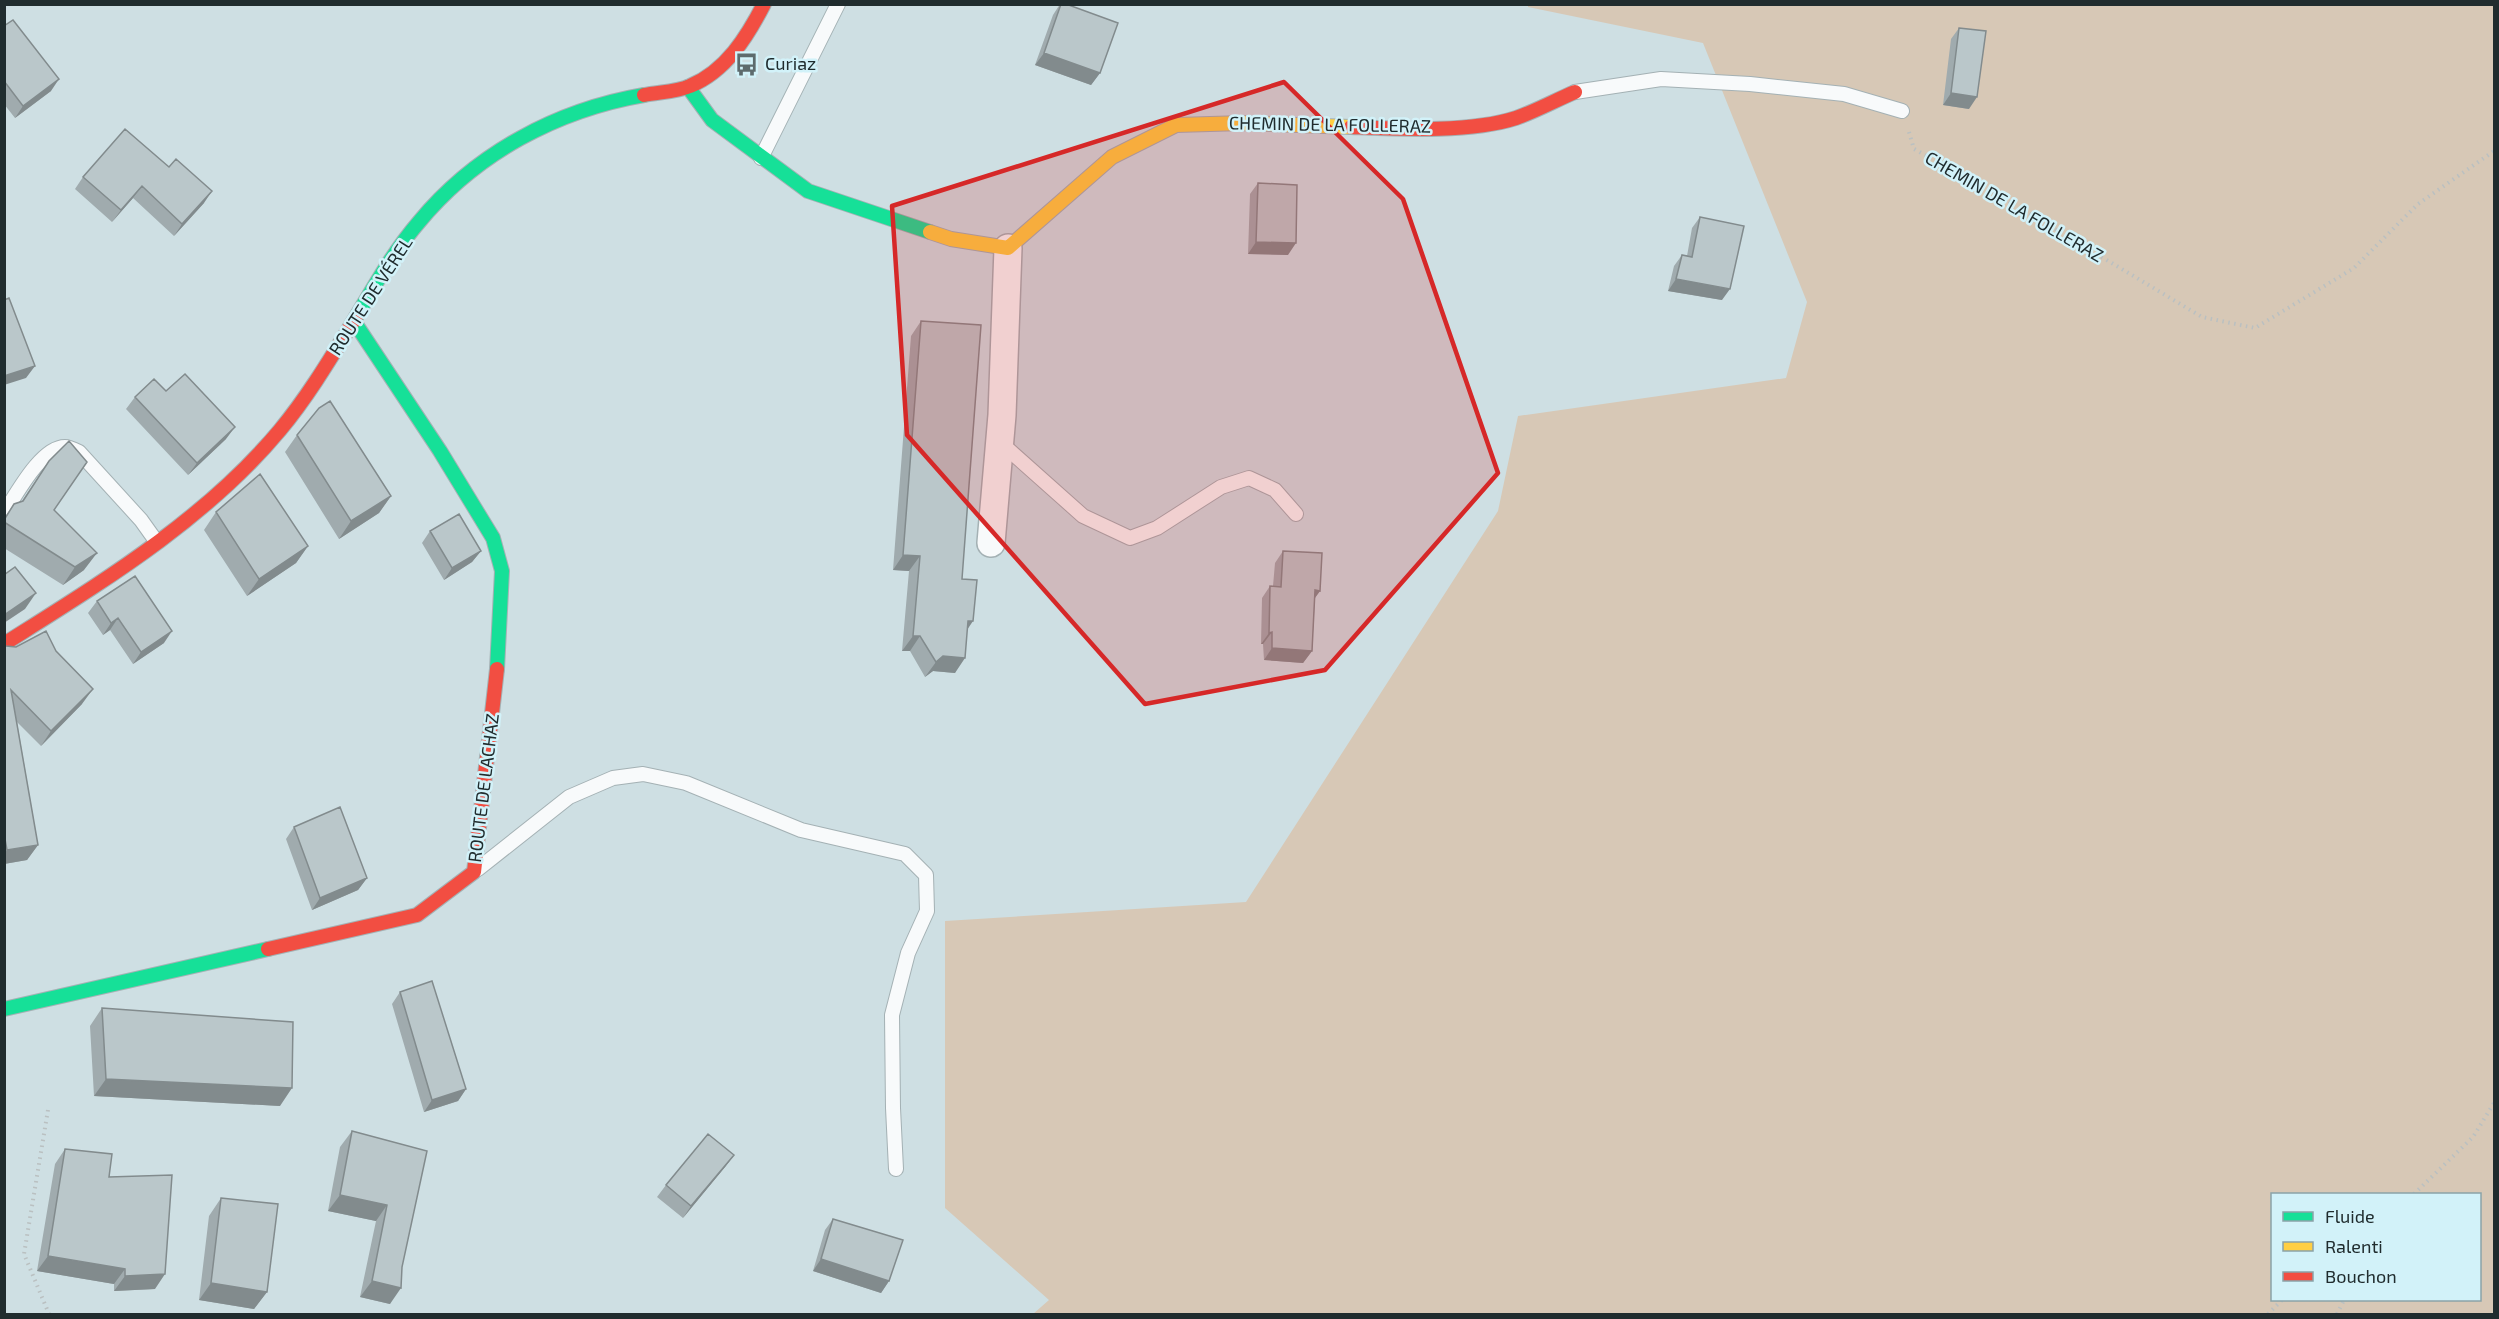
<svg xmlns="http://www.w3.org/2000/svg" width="2499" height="1319" font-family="'Exo 2',sans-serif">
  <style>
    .green { fill: #d7c8b6; fill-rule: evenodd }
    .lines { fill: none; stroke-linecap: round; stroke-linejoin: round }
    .lane-casing { stroke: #a4b1b4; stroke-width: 16 }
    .street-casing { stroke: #a4b1b4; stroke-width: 30 }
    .fast-casing { stroke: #a4b1b4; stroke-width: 16 }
    .slow-casing { stroke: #a4b1b4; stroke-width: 16 }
    .jam-casing { stroke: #a4b1b4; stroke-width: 16 }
    .path { stroke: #bac0c1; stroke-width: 4; stroke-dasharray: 1.5 4.5; stroke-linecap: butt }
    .lane { stroke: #f8fafb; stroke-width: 14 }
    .street { stroke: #f8fafb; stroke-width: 27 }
    .fast { stroke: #16e098; stroke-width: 14 }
    .slow { stroke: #ffcf43; stroke-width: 14 }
    .jam { stroke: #f24e42; stroke-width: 14 }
    .wall { fill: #a0abae }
    .shaded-wall { fill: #828b8d }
    .building { fill: #bac7ca; stroke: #828b8d; stroke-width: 1.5 }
    .marked { fill: #d62828; fill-opacity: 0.2; stroke: #d62828; stroke-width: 4.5; stroke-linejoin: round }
    .labels { text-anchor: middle; stroke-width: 5; stroke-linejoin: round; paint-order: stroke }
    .poi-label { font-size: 18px; fill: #202c2e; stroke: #d2f2f9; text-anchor: start }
    .street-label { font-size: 18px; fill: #202c2e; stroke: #d2f2f9 }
  </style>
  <rect width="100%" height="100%" fill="#cedfe3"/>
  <path class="green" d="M 1528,5 L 2494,5 L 2494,1314 L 1033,1314 L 1049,1300 L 945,1208 L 945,921 L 1246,902 L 1498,511 L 1518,416 L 1786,378 L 1807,302 L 1703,43 L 1528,7 ZM 2272,1194 L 2480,1194 L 2480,1300 L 2272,1300 Z"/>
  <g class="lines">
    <defs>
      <path id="lane" d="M 1575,92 L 1661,79 L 1750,84 L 1844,94 L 1902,111
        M 761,158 L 838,4
        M 1000,442 L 1083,516 L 1130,538 L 1157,528 L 1221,487 L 1249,478 L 1275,490 L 1296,514
        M 4,513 C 16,495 41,447 65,447 C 69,447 75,450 79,452 L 141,520 L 156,541
        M 478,869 L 569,797 L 613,778 L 643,774 L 686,783 L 801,830 L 905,854 L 926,875 L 927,911 L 908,953 L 892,1015 L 893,1108 L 896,1169"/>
      <path id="street" d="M 991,543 L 1002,415 L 1008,248"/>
      <path id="fast" d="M 688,87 L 712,120 L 808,191 L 930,232
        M 356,317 C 375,285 394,251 419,222 C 476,153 557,110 644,95
        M 355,323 L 440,451 L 493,538 L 502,571 L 497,669
        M 4,1009 L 268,949"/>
      <path id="slow" d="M 930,232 L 951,239 L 1008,248 L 1112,157 L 1176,125 L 1244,123 L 1351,127"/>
      <path id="jam" d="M 644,95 C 659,92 677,92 690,86 C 726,71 747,37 764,4
        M 1351,127 C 1399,129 1470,133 1516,118 C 1536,111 1556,100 1575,92
        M 4,644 C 102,582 205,520 280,430 C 309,395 332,356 356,317
        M 268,949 L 417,915 L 474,872 L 497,669"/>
    </defs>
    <use href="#lane" class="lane-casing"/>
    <use href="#street" class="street-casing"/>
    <use href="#fast" class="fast-casing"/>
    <use href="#slow" class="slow-casing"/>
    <use href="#jam" class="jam-casing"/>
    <path class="path" d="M 1909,132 L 1914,149 L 1973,180 L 2202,317 L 2255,328 L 2354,268 L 2418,204 L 2494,151
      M 48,1110 L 24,1254 L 49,1314
      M 2414,1194 L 2473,1137 L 2494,1103
      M 2268,1314 L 2282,1300
      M 2337,1314 L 2344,1300"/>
    <use href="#lane" class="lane"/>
    <use href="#street" class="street"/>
    <use href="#fast" class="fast"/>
    <use href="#slow" class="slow"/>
    <use href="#jam" class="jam"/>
  </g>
  <path class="wall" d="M 1060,4 L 1066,4 L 1100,73 L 1091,85 L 1035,65 L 1053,15 Z
    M 4,26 L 51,91 L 15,118 L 4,104 Z
    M 1959,28 L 1969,109 L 1943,105 L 1951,39 Z
    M 125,129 L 204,203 L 174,236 L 133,198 L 112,222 L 75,189 L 83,177 Z
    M 1258,183 L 1288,255 L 1248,254 L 1250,194 Z
    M 1700,217 L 1722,300 L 1668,291 L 1674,266 L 1682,255 L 1687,256 L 1692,228 Z
    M 921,321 L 962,579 L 967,630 L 955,673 L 933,671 L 925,677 L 910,651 L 902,651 L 909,571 L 893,570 L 911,336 Z
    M 166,391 L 226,439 L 188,475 L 126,409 L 135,397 Z
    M 297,435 L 391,496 L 379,513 L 339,539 L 285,452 Z
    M 49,461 L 54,510 L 84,570 L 63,585 L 4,548 L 4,518 L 14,504 L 22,501 Z
    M 216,512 L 308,546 L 296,563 L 247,596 L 204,530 Z
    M 430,531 L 481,551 L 472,562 L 444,580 L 422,543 Z
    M 1283,551 L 1320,591 L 1315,598 L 1312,651 L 1303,663 L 1264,660 L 1263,644 L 1261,644 L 1262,598 L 1270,586 L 1273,586 L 1275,563 Z
    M 97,601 L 164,643 L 133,664 L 110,630 L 103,635 L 88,613 Z
    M 4,644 L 82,704 L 41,746 L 17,722 L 38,845 L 27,860 L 4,864 Z
    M 294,827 L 367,878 L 358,890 L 312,910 L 286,839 Z
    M 400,992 L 466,1089 L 458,1101 L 424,1112 L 392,1004 Z
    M 102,1008 L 280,1106 L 94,1096 L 90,1026 Z
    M 352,1131 L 427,1151 L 390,1304 L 360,1297 L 376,1221 L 328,1211 L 340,1147 Z
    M 65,1149 L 109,1177 L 155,1289 L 114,1291 L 114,1284 L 37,1271 L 55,1164 Z
    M 734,1155 L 725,1167 L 683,1218 L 657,1197 L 666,1185 Z
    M 221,1198 L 267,1292 L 254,1309 L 199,1300 L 209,1216 Z
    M 833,1219 L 889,1281 L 881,1293 L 813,1271 L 825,1230 Z"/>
  <path class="shaded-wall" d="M 1044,53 L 1100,73 L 1091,85 L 1035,65 Z
    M 59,79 L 51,91 L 15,118 L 23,106 Z
    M 1951,93 L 1977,97 L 1969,109 L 1943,105 Z
    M 142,186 L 133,198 L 112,222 L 121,210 Z
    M 212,191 L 204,203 L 174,236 L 182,224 Z
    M 1256,242 L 1296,243 L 1288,255 L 1248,254 Z
    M 1676,279 L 1730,289 L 1722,300 L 1668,291 Z
    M 35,366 L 26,378 L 4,385 L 4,376 Z
    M 235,427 L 226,439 L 188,475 L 197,463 Z
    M 391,496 L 379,513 L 339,539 L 351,521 Z
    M 308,546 L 296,563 L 247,596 L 259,579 Z
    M 481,551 L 472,562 L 444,580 L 452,568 Z
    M 97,553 L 84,570 L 63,585 L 75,567 Z
    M 903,555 L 920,556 L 909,571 L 893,570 Z
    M 1315,590 L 1320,591 L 1311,603 Z
    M 36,593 L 25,609 L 4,623 L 4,615 Z
    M 118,618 L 110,630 L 103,635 L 111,623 Z
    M 968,621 L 973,621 L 963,636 Z
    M 172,631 L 164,643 L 133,664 L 141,652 Z
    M 1272,632 L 1263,644 L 1261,644 L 1269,633 Z
    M 913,636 L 920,636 L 910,651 L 902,651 Z
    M 1272,648 L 1312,651 L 1303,663 L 1264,660 Z
    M 943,656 L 965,658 L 955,673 L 933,671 L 925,677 L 936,662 Z
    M 93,689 L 82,704 L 41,746 L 51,731 Z
    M 38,845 L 27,860 L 4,864 L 4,854 L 7,850 Z
    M 367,878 L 358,890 L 312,910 L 320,898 Z
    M 106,1079 L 292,1088 L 280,1106 L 94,1096 Z
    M 466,1089 L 458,1101 L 424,1112 L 432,1100 Z
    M 734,1155 L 725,1167 L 683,1218 L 691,1206 Z
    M 340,1195 L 387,1205 L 376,1221 L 328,1211 Z
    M 48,1256 L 125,1269 L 114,1284 L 37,1271 Z
    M 821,1259 L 889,1281 L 881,1293 L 813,1271 Z
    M 165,1274 L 155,1289 L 114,1291 L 125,1276 Z
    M 372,1281 L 401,1288 L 390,1304 L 360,1297 Z
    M 211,1283 L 267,1292 L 254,1309 L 199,1300 Z"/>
  <path class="building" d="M 1061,4 L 1066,4 L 1118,23 L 1100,73 L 1044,53 Z
    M 13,20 L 59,79 L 23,106 L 4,81 L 4,26 Z
    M 1959,28 L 1986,31 L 1977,97 L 1951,93 Z
    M 125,129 L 169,167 L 176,159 L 212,191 L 182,224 L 142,186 L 121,210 L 83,177 Z
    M 1258,183 L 1297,185 L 1296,243 L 1256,242 Z
    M 1700,217 L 1744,226 L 1730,289 L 1676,279 L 1682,255 L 1692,257 Z
    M 9,298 L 35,366 L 4,376 L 4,300 Z
    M 921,321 L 981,325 L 962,579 L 977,580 L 973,621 L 968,621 L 965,658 L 943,656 L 936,662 L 920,636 L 913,636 L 920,556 L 903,555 Z
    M 185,374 L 235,427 L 197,463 L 135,397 L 154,379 L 166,391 Z
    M 330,401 L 391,496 L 351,521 L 297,435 L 319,408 Z
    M 69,441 L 87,462 L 54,510 L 97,553 L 75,567 L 4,522 L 4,520 L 14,504 L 23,501 L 49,461 Z
    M 260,474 L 308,546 L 259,579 L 216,512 Z
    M 459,514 L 481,551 L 452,568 L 430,531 Z
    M 1283,551 L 1322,553 L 1320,591 L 1315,590 L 1312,651 L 1272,648 L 1272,632 L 1269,633 L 1270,586 L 1281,587 Z
    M 15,567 L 36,593 L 4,615 L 4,575 Z
    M 135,576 L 172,631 L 141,652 L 118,618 L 111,623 L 97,601 Z
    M 46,631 L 56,651 L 93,689 L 51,731 L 11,690 L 38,845 L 7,850 L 4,834 L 4,644 L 6,646 L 16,647 Z
    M 340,807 L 367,878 L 320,898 L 294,827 Z
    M 432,981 L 466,1089 L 432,1100 L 400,992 Z
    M 102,1008 L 293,1022 L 292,1088 L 106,1079 Z
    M 352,1131 L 427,1151 L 402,1267 L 401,1288 L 372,1281 L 387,1205 L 340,1195 Z
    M 708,1134 L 734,1155 L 691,1206 L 666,1185 Z
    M 65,1149 L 112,1154 L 109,1177 L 172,1175 L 165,1274 L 125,1276 L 125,1269 L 48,1256 Z
    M 221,1198 L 278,1204 L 267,1292 L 211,1283 Z
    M 833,1219 L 903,1240 L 889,1281 L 821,1259 Z"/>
  <path class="marked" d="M 1284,82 L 1403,199 L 1498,473 L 1325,670 L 1145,704 L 907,435 L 892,206 Z"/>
  <defs>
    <symbol id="bus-bare" viewBox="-9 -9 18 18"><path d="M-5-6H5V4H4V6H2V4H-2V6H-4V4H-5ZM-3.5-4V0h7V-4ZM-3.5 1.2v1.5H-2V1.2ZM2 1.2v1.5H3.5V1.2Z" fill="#5d6b6d" stroke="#d2f2f9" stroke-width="2.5" paint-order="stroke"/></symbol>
  </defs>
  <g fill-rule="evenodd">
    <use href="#bus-bare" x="730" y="48" width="33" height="33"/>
  </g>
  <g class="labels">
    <g class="poi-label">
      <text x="765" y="70">Curiaz</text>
    </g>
    <g class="street-label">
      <text transform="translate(1330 125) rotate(1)" y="6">CHEMIN DE LA FOLLERAZ</text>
      <text transform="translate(2014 207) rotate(30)" y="6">CHEMIN DE LA FOLLERAZ</text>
      <text transform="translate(371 296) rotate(-57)" y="6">ROUTE DE VÉREL</text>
      <text transform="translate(484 788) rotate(-83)" y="6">ROUTE DE LACHAZ</text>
    </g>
  </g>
  <rect width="2499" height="1319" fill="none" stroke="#202c2e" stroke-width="12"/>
  <rect x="2271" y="1193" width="210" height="108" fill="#d2f2f9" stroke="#8ba3a8" stroke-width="1.5"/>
  <rect x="2283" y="1212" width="30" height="9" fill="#16e098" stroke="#8ba3a8" stroke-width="1.5"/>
  <text x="2325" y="1223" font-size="18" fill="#202c2e">Fluide</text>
  <rect x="2283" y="1242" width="30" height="9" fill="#ffcf43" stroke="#8ba3a8" stroke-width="1.5"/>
  <text x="2325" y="1253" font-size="18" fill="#202c2e">Ralenti</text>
  <rect x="2283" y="1272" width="30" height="9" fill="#f24e42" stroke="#8ba3a8" stroke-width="1.5"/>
  <text x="2325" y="1283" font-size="18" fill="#202c2e">Bouchon</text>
</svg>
